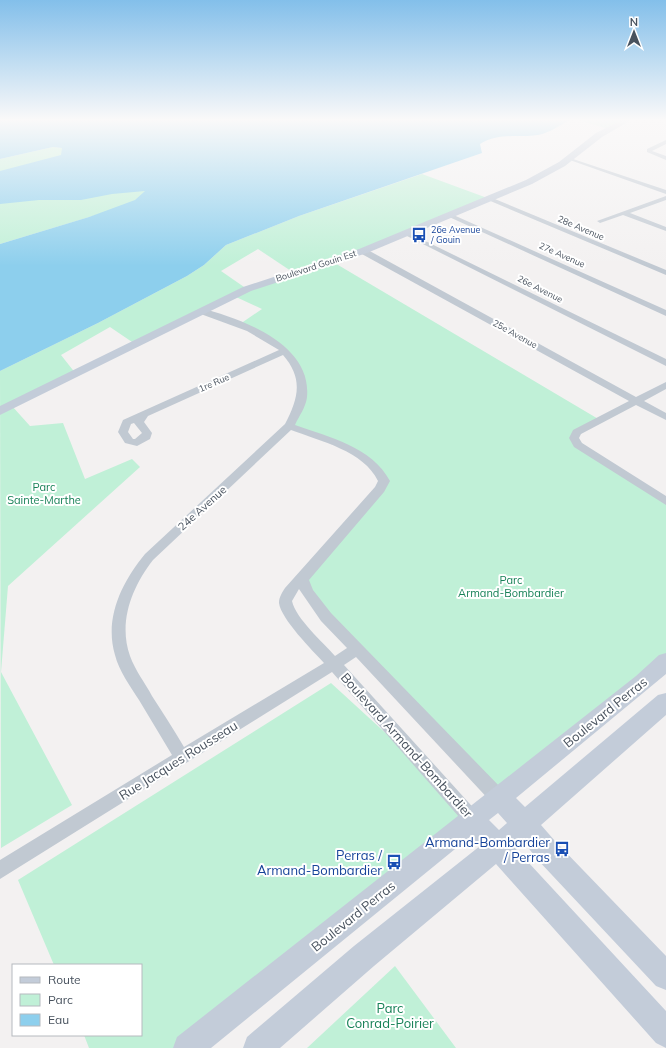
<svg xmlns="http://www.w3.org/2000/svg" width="666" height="1048" font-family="Mulish,sans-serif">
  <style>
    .green { fill: #c0f0d7; fill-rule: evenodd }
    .water { fill: #8dcfed }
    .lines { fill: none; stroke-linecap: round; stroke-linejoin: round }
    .street { fill: #c1c9d2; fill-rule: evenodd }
    .secondary { fill: #c3ccd9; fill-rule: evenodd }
    .labels { text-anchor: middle; stroke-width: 4; stroke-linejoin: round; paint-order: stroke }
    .far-street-label { font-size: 9px; fill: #48525e; stroke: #fff }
    .far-transit-label { font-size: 9px; fill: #164399; stroke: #fff; text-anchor: start }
    .park-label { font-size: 11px; fill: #178157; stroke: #fff }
    .street-label { font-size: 11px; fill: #48525e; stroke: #fff }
    .near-street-label { font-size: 13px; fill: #48525e; stroke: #fff }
    .near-transit-label { font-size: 13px; fill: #164399; stroke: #fff; text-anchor: end }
    .near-park-label { font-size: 13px; fill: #178157; stroke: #fff }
  </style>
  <rect width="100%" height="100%" fill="#f3f1f1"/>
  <path class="green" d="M 574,119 L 631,119 L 609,129 Z
    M 53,147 L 62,148 L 159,196 L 0,244 L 0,159 Z
    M 422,174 L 490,199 L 333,262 L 600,420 L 574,438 L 666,501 L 666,661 L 499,798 L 303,586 L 384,481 L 362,456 L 289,426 L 298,409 L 299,372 L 285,351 L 240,324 L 262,309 L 236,297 L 135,344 L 110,327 L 61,355 L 76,374 L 12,406 L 30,426 L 63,423 L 85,479 L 132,459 L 140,467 L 8,586 L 1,672 L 72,805 L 1,848 L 0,371 L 98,323 L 187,276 L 204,265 L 226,245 L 299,216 ZM 258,249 L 294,273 L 247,289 L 221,271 Z
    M 331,683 L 450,792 L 473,820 L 188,1048 L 89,1048 L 84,1035 L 141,1035 L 141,965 L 54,965 L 18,880 Z
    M 395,966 L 456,1048 L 307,1048 Z"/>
  <path class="water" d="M 0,119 L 572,119 C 561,124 550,133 538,135 C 517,138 500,132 480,144 L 482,153 L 299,216 L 226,245 L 204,265 L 187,276 L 98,323 L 0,371 L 0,244 L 89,217 L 135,200 L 145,191 L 112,194 L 81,200 L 39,200 L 0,204 L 0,171 L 61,155 L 62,148 L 53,147 L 0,159 Z"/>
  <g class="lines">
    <path class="street" d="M 666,140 L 666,144 L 652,151 L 666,156 L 666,160 L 647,152 L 647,149 Z
      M 567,157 L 666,190 L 666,194 L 567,159 Z
      M 666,196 L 666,200 L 630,213 L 666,227 L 666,231 L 623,215 L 600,223 L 597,221 Z
      M 490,197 L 666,270 L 666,275 L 488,200 L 487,199 Z
      M 449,213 L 666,310 L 666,316 L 447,216 L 447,214 Z
      M 405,231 L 666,359 L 666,366 L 403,234 L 403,232 Z
      M 360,249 L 366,249 L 636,397 L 666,382 L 666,389 L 644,401 L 666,413 L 666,420 L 636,405 L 581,434 L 579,438 L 582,443 L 666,496 L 666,505 L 574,447 L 569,438 L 573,430 L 629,401 L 360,253 Z
      M 201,308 C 242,319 312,344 307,397 C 306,407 299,416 295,425 C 329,437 372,447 390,481 L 384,492 L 309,580 L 313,590 L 331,613 L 505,792 L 507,798 L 505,804 L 499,806 L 493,804 L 356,657 L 344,665 L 479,814 L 482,820 L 479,826 L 473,828 L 467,826 L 332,672 L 0,879 L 0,860 L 172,755 C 161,737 150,718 139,700 C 130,686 119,671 115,655 C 104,618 122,582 145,554 L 285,424 C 298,399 304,379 283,355 L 148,416 L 144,422 L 152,433 L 150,439 L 137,446 L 125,443 L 118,432 L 123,420 L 279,350 L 247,331 L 198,313 L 197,311 ZM 134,423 L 142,433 L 135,439 L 133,439 L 128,432 L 131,424 ZM 291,430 C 320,441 364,451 378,481 L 375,487 L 285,588 C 282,593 279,597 279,603 C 281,619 312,650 324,663 L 184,747 C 174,730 163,713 152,696 C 145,683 135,670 130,656 C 118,622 132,587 153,560 ZM 299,589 L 321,621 L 347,648 L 335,656 C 323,642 296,619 292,601 Z"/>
    <path class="secondary" d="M 624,119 L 633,119 L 602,137 L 565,166 L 532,184 L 367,253 L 251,291 L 0,415 L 0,406 L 243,287 L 359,249 L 526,180 L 559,162 L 596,133 Z
      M 666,653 L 666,674 L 516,798 L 525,807 L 658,695 L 666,693 L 666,715 L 541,825 L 555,841 L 666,956 L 666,990 L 656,986 L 537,859 L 523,841 L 515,848 L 666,1011 L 666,1048 L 656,1043 L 496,864 L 374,966 L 280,1048 L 243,1048 L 247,1037 L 354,946 L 480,846 L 471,836 L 211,1048 L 173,1048 L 177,1037 L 636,676 L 659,655 ZM 498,813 L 507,823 L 499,830 L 489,820 Z"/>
  </g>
  <linearGradient id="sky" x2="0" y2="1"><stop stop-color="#83bfea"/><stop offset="0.45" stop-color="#faf9f9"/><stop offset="1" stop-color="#faf9f9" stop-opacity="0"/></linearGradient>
  <rect width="666" height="266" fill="url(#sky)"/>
  <defs>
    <symbol id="bus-bare" viewBox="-9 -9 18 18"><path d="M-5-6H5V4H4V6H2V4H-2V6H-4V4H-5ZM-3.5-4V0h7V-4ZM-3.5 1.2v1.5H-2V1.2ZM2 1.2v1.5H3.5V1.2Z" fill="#1a4fb4" stroke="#fff" stroke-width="2.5" paint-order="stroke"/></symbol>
  </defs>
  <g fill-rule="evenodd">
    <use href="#bus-bare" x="408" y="224" width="22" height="22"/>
    <use href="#bus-bare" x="551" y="838" width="22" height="22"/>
    <use href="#bus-bare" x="383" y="851" width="22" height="22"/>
  </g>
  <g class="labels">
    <g class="far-street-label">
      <text transform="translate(581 228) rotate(23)" y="3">28e Avenue</text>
      <text transform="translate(562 255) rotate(24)" y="3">27e Avenue</text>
      <text transform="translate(316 266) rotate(-18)" y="3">Boulevard Gouin Est</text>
      <text transform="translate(540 289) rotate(27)" y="3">26e Avenue</text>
      <text transform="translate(515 334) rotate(29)" y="3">25e Avenue</text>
      <text transform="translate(214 383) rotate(-24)" y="3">1re Rue</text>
    </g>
    <g class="far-transit-label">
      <text x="431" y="233">26e Avenue<tspan x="431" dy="10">/ Gouin</tspan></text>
    </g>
    <g class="park-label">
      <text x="44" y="491">Parc<tspan x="44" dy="13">Sainte-Marthe</tspan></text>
      <text x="511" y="584">Parc<tspan x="511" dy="13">Armand-Bombardier</tspan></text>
    </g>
    <g class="street-label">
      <text transform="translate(202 508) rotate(-42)" y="4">24e Avenue</text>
    </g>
    <g class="near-street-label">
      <text transform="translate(605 712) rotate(-39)" y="5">Boulevard Perras</text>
      <text transform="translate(407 745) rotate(48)" y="5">Boulevard Armand-Bombardier</text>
      <text transform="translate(178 760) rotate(-32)" y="5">Rue Jacques Rousseau</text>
      <text transform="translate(353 916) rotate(-39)" y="5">Boulevard Perras</text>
    </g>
    <g class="near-transit-label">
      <text x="550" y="847">Armand-Bombardier<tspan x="550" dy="15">/ Perras</tspan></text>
      <text x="382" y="860">Perras /<tspan x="382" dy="15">Armand-Bombardier</tspan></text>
    </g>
    <g class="near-park-label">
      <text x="390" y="1013">Parc<tspan x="390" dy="15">Conrad-Poirier</tspan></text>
    </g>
  </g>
  <rect x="12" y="964" width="130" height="72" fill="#ffffff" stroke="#b6babf"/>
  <rect x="20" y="977" width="20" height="6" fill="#c3ccd9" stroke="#b6babf"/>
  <text x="48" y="984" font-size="12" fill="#48525e">Route</text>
  <rect x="20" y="994" width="20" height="12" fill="#c0f0d7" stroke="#b6babf"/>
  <text x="48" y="1004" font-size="12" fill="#48525e">Parc</text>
  <rect x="20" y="1014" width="20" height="12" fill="#8dcfed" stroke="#b6babf"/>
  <text x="48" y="1024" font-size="12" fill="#48525e">Eau</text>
  <g transform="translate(634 32)" stroke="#ffffff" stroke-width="3" paint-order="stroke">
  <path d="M0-3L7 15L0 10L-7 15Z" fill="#48525e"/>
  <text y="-6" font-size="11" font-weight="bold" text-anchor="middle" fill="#48525e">N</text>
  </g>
</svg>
